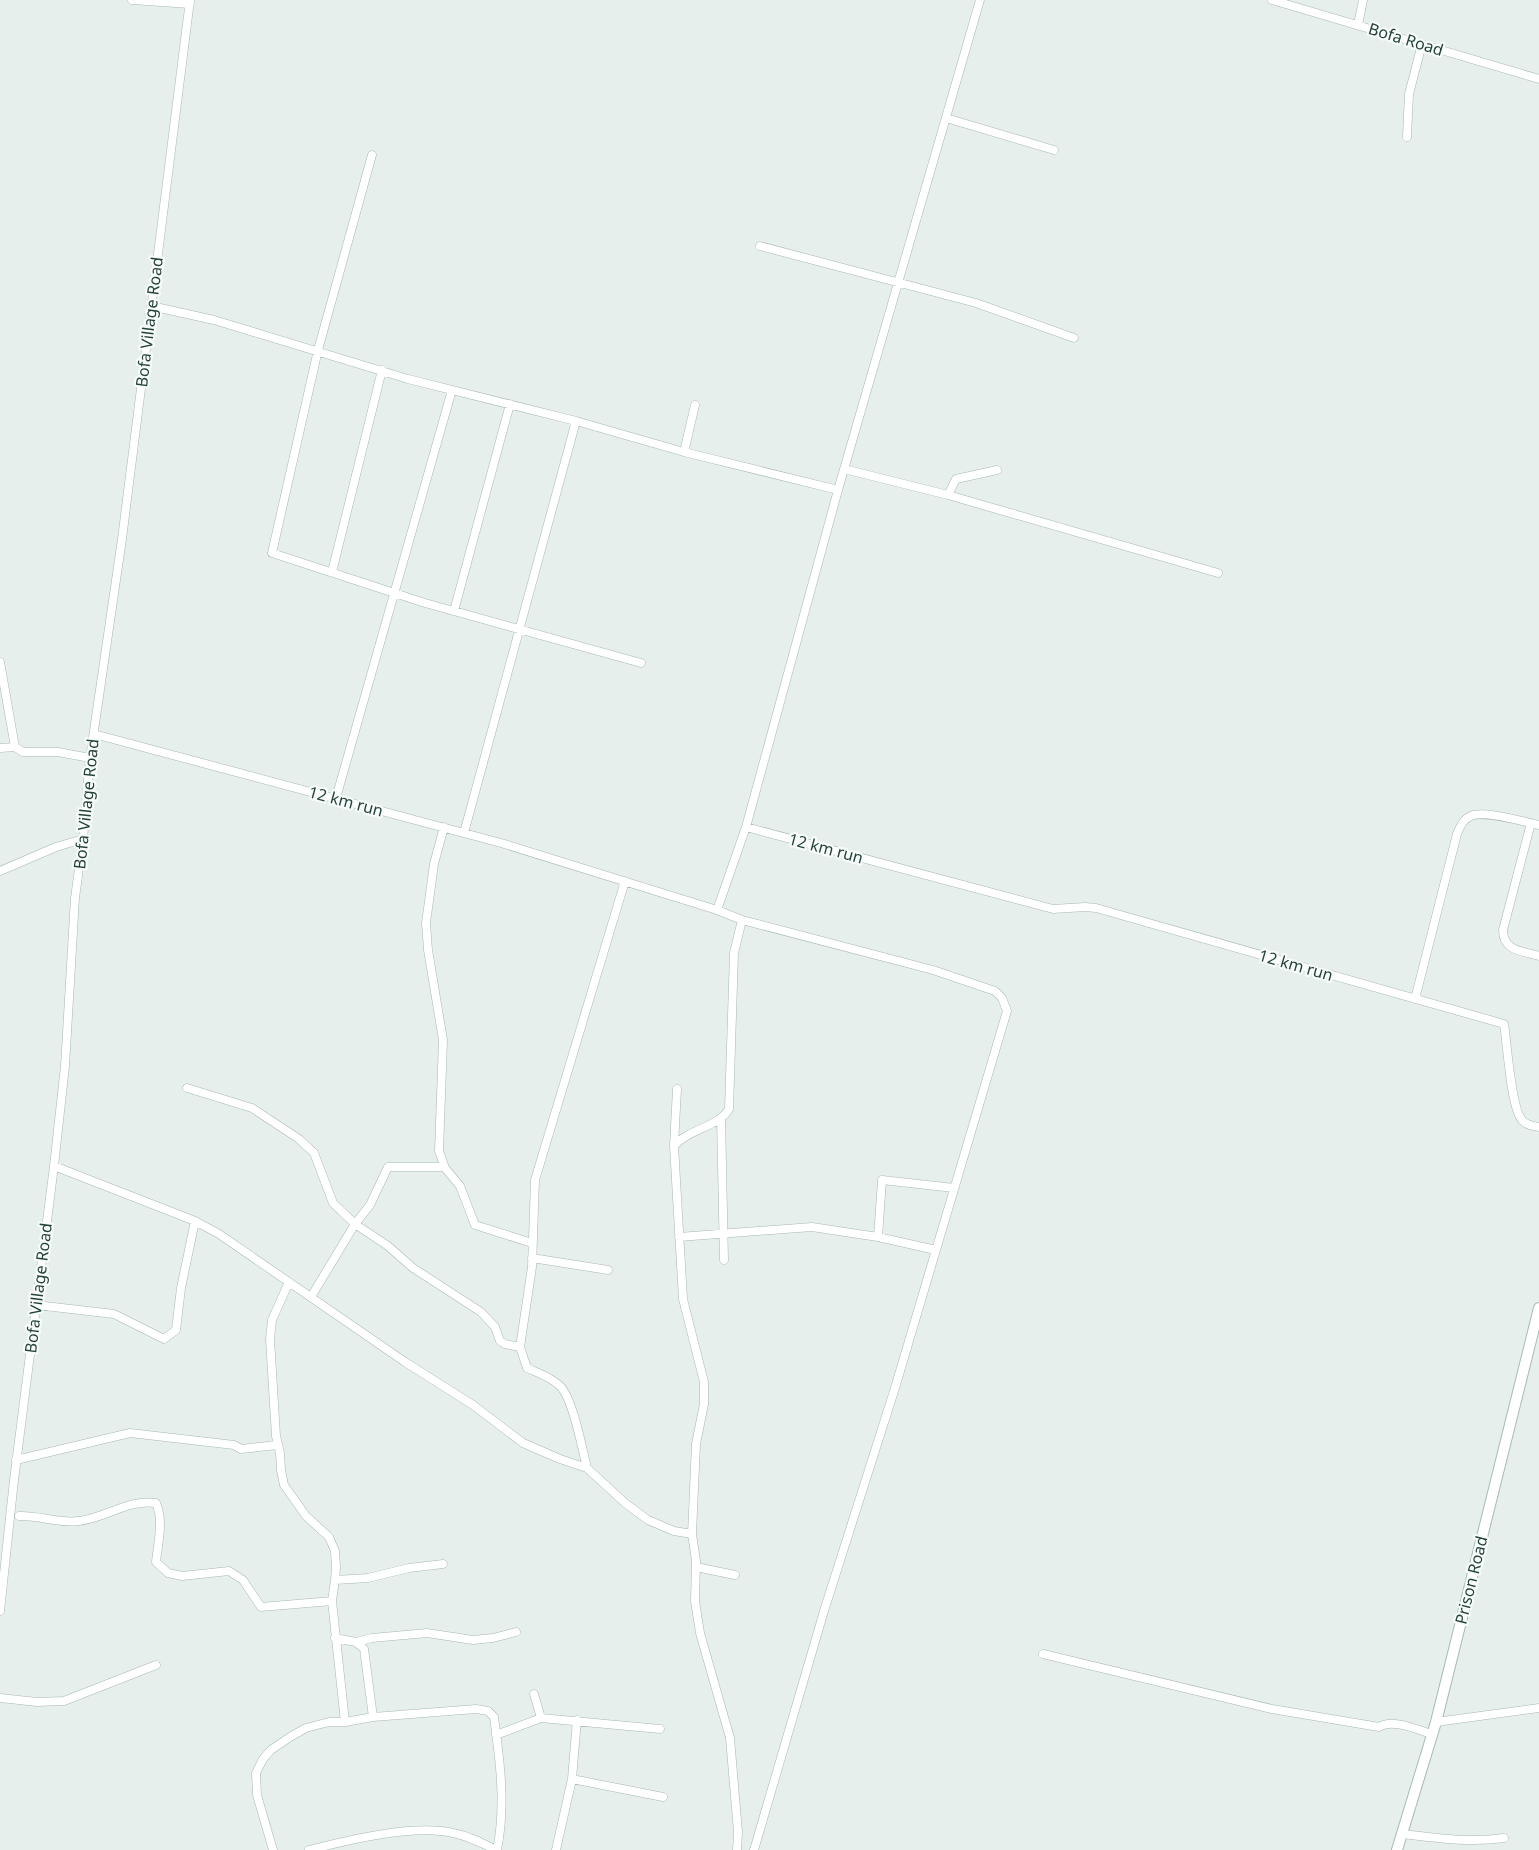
<svg xmlns="http://www.w3.org/2000/svg" width="1539" height="1850" font-family="'Noto Sans',sans-serif">
  <style>
    .lines { fill: none; stroke-linecap: round; stroke-linejoin: round }
    .street-casing { stroke: #a8b8b2; stroke-width: 9 }
    .secondary-casing { stroke: #a4bbb3; stroke-width: 12 }
    .street { stroke: #fff; stroke-width: 8 }
    .secondary { stroke: #fff; stroke-width: 10 }
    .labels { text-anchor: middle; stroke-width: 4.5; stroke-linejoin: round; paint-order: stroke }
    .street-label { font-size: 16px; fill: #24423a; stroke: #f7fbf9 }
  </style>
  <rect width="100%" height="100%" fill="#e6efeb"/>
  <g class="lines">
    <defs>
      <path id="street" d="M 132,0 L 190,4
        M 1272,0 L 1539,79
        M 1358,25 L 1363,0
        M 946,118 L 1054,150
        M 1407,137 L 1409,94 L 1422,44
        M 372,155 L 318,350 L 272,553 L 425,603 L 641,663
        M 760,246 L 976,303 L 1074,338
        M 151,306 L 214,320 L 408,379 L 576,421 L 684,452 L 838,490
        M 684,452 L 695,405
        M 844,469 L 948,495 L 956,479 L 997,470
        M 948,495 L 1218,573
        M 332,572 L 382,370
        M 454,611 L 510,404
        M 0,662 L 15,747
        M 94,734 L 501,843 L 717,910 L 746,827 L 1053,909 L 1085,907 L 1096,908 L 1504,1024 C 1507,1042 1511,1109 1522,1120 C 1526,1125 1533,1126 1539,1127
        M 0,748 L 15,747 L 23,752 L 58,752 L 90,758
        M 336,798 L 452,390
        M 1531,823 L 1503,930 C 1503,951 1522,951 1539,956
        M 444,827 L 434,864 L 426,923 L 428,950 L 443,1040 L 439,1151 L 445,1168 L 460,1186 L 475,1225 L 532,1243
        M 746,827 L 838,490 L 980,0
        M 464,833 L 576,421
        M 0,871 L 56,847 L 83,839
        M 717,910 L 742,920 L 933,970 L 995,991 L 1002,998 L 1007,1011 L 895,1388 L 824,1611 L 754,1850
        M 1415,999 L 1457,834 C 1460,827 1463,819 1471,816 C 1485,810 1524,822 1539,825
        M 187,1088 L 252,1108 L 299,1139 L 314,1153 L 333,1203 L 355,1224 L 388,1246 L 413,1268 L 481,1312 L 495,1327 L 500,1341 L 505,1344 L 520,1347
        M 721,1118 L 724,1260
        M 674,1145 L 677,1089
        M 54,1166 L 195,1221 L 219,1234 L 405,1362 L 473,1405 L 523,1443 L 560,1459 L 587,1468 L 625,1503 L 648,1520 L 674,1531 L 692,1534 L 696,1561 L 695,1601 L 700,1633 L 730,1738 L 738,1832 L 737,1850
        M 679,1237 L 812,1227 L 878,1237 L 936,1250
        M 878,1237 L 882,1180 L 954,1188
        M 532,1258 L 608,1270
        M 289,1282 L 272,1320 L 270,1339 L 276,1436 L 280,1453 L 281,1470 L 284,1485 L 306,1516 L 329,1537 L 335,1551 L 336,1567 L 335,1580
        M 311,1297 L 355,1224 L 370,1205 L 388,1167 L 444,1167
        M 36,1305 L 114,1314 L 164,1339 L 176,1330 L 181,1288 L 195,1221
        M 16,1460 L 130,1433 L 234,1445 L 241,1449 L 278,1445
        M 587,1468 C 582,1448 573,1399 560,1386 C 551,1377 538,1373 527,1368 L 520,1347 L 532,1267 L 535,1180 L 625,881
        M 19,1516 C 39,1515 59,1524 79,1521 C 106,1518 128,1499 156,1503 C 164,1521 158,1542 156,1562 L 168,1573 L 182,1576 L 229,1571 L 243,1580 L 261,1607 L 332,1601
        M 692,1534 L 696,1444 L 704,1404 L 704,1382 L 683,1299 L 674,1146 C 688,1129 719,1127 729,1109 L 734,953 L 742,920
        M 696,1567 L 735,1575
        M 0,1611 L 14,1480 L 54,1166 L 65,1066 L 75,898 L 83,839 L 90,758 L 122,539 L 190,0
        M 335,1638 L 356,1642 L 364,1649 L 373,1717
        M 356,1642 L 372,1638 L 427,1633 L 473,1640 L 493,1638 L 516,1632
        M 1043,1654 L 1272,1709 L 1379,1727 C 1393,1718 1417,1730 1432,1734
        M 534,1694 L 541,1718
        M 0,1698 L 37,1702 L 64,1701 L 156,1665
        M 345,1722 L 332,1601 L 335,1580 L 368,1578 L 409,1568 L 443,1564
        M 1436,1722 L 1539,1708
        M 496,1735 L 541,1718 L 660,1729
        M 572,1779 L 663,1797
        M 1403,1834 C 1437,1838 1470,1843 1504,1838
        M 273,1850 L 257,1795 L 256,1773 L 263,1759 L 271,1750 L 290,1737 L 306,1728 L 329,1722 L 345,1722 L 373,1717 L 476,1709 L 488,1711 L 494,1717 C 500,1761 506,1806 497,1850
        M 309,1850 C 348,1840 414,1824 453,1833 C 469,1836 482,1843 496,1850
        M 556,1850 L 572,1779 L 577,1720"/>
      <path id="secondary" d="M 1397,1850 L 1436,1722 L 1539,1308"/>
    </defs>
    <use href="#street" class="street-casing"/>
    <use href="#secondary" class="secondary-casing"/>
    <use href="#street" class="street"/>
    <use href="#secondary" class="secondary"/>
  </g>
  <g class="labels">
    <g class="street-label">
      <text transform="translate(1406 39) rotate(17)" y="6">Bofa Road</text>
      <text transform="translate(149 322) rotate(-83)" y="6">Bofa Village Road</text>
      <text transform="translate(346 801) rotate(15)" y="6">12 km run</text>
      <text transform="translate(86 804) rotate(-84)" y="6">Bofa Village Road</text>
      <text transform="translate(826 848) rotate(15)" y="6">12 km run</text>
      <text transform="translate(1296 965) rotate(16)" y="6">12 km run</text>
      <text transform="translate(38 1288) rotate(-83)" y="6">Bofa Village Road</text>
      <text transform="translate(1471 1580) rotate(-76)" y="6">Prison Road</text>
    </g>
  </g>
</svg>
